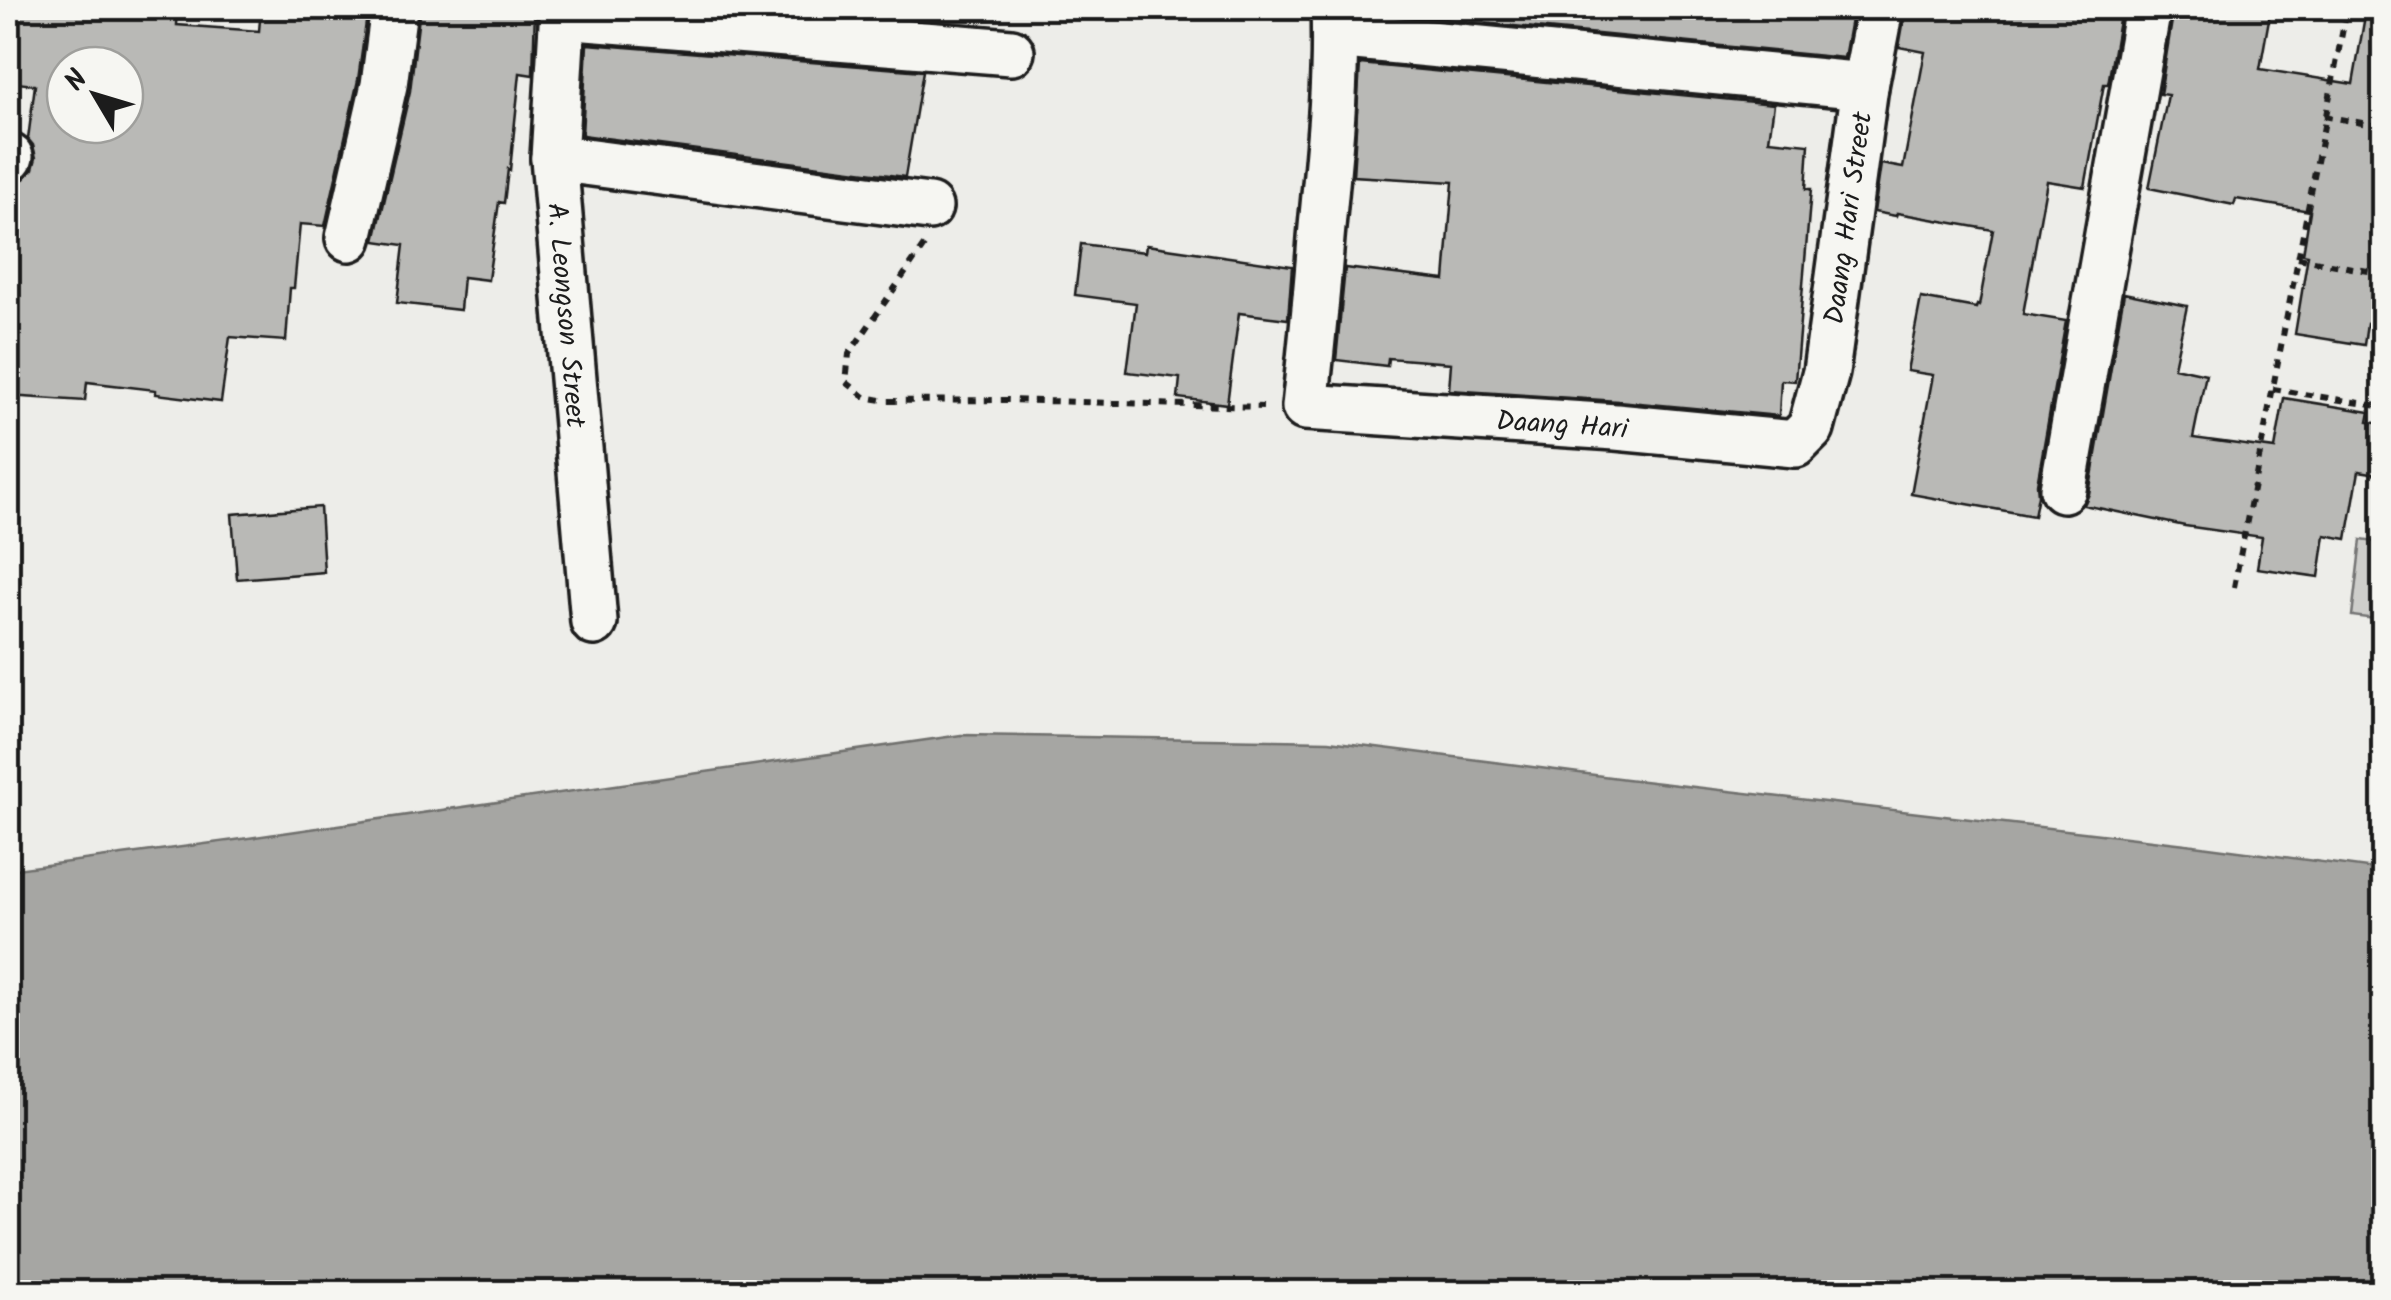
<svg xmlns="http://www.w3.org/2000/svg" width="2391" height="1300" font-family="Kalam,sans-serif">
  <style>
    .green { fill: #cececb; stroke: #757574; stroke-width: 2.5 }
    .water { fill: #a6a6a3; stroke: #6f6f6d; stroke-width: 2.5 }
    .building { fill: #b9b9b6; stroke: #1c1c1c; stroke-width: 2.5; fill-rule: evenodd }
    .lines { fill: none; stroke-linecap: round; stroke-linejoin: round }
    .minor-casing { stroke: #1c1c1c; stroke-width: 52 }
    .path { stroke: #1c1c1c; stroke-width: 6; stroke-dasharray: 8 8; stroke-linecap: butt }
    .minor { stroke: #f6f6f2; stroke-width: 45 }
    .labels { text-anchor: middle; stroke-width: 9; stroke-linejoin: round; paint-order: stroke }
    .street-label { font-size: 28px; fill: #1c1c1c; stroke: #f6f6f2 }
  </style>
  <rect width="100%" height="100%" fill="#edede9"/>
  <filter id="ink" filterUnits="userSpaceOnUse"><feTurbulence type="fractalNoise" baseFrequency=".01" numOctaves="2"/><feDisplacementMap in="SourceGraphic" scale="20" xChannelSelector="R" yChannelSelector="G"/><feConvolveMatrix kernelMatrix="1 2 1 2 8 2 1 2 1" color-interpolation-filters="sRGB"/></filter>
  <g filter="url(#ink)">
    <path class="green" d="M 2361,540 L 2383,543 L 2383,620 L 2352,616 Z"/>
    <path class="water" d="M 961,735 L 1329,741 L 1626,779 L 2186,844 L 2383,870 L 2383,1292 L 8,1292 L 8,870 L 235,840 Z"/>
    <path class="building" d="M 8,8 L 178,8 L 177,25 L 259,31 L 261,8 L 326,12 L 326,8 L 368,8 L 358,80 L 325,226 L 300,224 L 294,288 L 290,288 L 286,341 L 230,337 L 221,402 L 156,394 L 156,390 L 87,382 L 85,401 L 8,396 L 8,183 L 24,179 L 33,169 L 36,158 L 33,145 L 28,139 L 35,85 L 8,82 ZM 65,65 L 125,65 L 125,125 L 65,125 Z
      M 420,8 L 535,8 L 533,75 L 520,73 L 510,170 L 508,169 L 504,203 L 499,202 L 488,280 L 463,277 L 460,310 L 397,303 L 404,245 L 375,241 L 410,91 Z
      M 1360,8 L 1759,8 L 1775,10 L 1775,8 L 1853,8 L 1844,58 L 1360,11 Z
      M 1906,8 L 2121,9 L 2108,84 L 2104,84 L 2085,187 L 2047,181 L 2023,314 L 2066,321 L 2037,484 L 2038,495 L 2034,516 L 1911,494 L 1933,375 L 1907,371 L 1921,298 L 1976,308 L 1977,305 L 1979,306 L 1993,230 L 1897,213 L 1896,216 L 1874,212 L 1881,164 L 1903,168 L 1925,52 L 1899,47 Z
      M 2174,8 L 2271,8 L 2260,69 L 2353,84 L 2366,10 L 2384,12 L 2384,326 L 2367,324 L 2364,345 L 2295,334 L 2308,255 L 2303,254 L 2310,211 L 2236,199 L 2234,205 L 2149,188 L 2168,95 L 2160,94 Z
      M 587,44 L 923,71 L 905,177 L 582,135 Z
      M 1360,64 L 1774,104 L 1769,140 L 1809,144 L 1806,189 L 1811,189 L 1795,381 L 1781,380 L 1779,416 L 1618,401 L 1449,390 L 1451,363 L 1388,358 L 1387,366 L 1336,360 L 1345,268 L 1445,280 L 1453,182 L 1353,176 Z
      M 1081,244 L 1145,252 L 1146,245 L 1292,266 L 1288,319 L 1239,313 L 1227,404 L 1178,398 L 1180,378 L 1127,372 L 1136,303 L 1075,295 Z
      M 2124,293 L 2187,306 L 2174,367 L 2206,374 L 2193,438 L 2275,449 L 2284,398 L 2370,412 L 2368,422 L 2384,424 L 2384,475 L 2359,471 L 2347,539 L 2325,535 L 2319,577 L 2257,568 L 2262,537 L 2185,526 L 2084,505 L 2089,494 Z
      M 320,507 L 324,572 L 237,579 L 232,514 Z"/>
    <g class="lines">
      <defs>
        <g id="minor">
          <path id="s1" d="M 563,8 L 554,158 L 594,622"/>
          <path id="s2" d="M 1334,8 C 1337,85 1328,161 1321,238 C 1317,294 1311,351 1305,407 L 1616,427 L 1795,444 L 1811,428 L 1826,372 L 1865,86 L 1880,8"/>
          <path d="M 562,16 L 1011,52"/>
          <path d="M 1335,35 L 1865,86"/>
          <path d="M 8,157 L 10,157"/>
          <path d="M 554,158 L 929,207"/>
          <path d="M 349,238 L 384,85 L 394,8"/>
          <path d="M 2063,489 L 2148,8"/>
        </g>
      </defs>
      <use href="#minor" class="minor-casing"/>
      <path class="path" d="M 2324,116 L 2384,127
        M 924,246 L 849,354 L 846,382 L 865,397 L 887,401 L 1007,400 L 1263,407
        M 2298,258 L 2384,274
        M 2273,389 L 2384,407
        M 2234,587 L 2347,8"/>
      <use href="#minor" class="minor"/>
    </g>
  </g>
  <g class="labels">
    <g class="street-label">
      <text dy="10" stroke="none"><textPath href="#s2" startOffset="1128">Daang Hari Street</textPath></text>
      <text dy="10" stroke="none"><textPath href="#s1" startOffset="308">A. Leongson Street</textPath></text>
      <text dy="10" stroke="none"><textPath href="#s2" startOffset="658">Daang Hari</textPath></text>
    </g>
  </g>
  <rect width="2391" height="1300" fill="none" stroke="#f6f6f2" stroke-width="40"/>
  <rect x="20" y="20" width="2351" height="1260" fill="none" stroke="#1c1c1c" stroke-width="4" filter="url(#ink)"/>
  <g transform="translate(95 95) rotate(308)"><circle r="48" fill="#f6f6f2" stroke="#9f9f9c" stroke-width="2.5"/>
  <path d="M0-8L18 38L0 25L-18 38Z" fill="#1c1c1c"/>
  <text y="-15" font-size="28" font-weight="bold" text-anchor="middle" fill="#1c1c1c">N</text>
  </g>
</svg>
